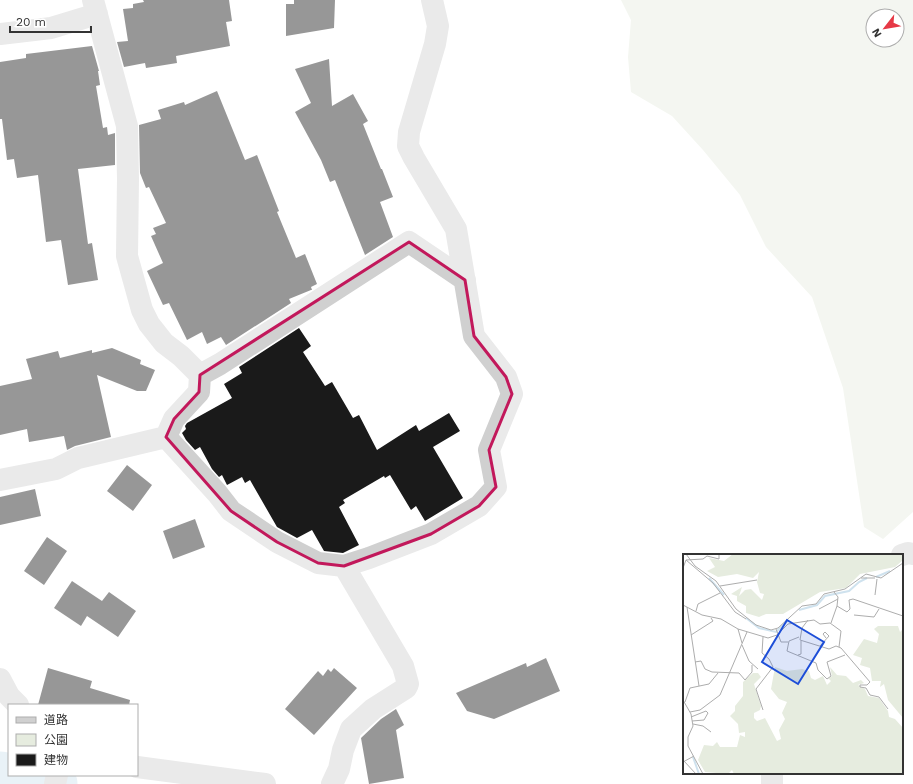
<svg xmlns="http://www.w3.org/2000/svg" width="913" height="784" font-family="'Work Sans','Noto Sans JP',sans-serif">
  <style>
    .green { fill: #e6ecdf; fill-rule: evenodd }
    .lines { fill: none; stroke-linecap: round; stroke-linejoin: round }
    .river { stroke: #cfe2ee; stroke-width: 49 }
    .building { fill: #1a1a1a }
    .minor { stroke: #d0d0d0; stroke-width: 22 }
    .marked { fill: none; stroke: #c2185b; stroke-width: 3; stroke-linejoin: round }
    .inset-river { fill: none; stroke: #cfe2ee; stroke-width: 2 }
    .inset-road { fill: none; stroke: #adadad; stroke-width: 1 }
    .view { fill: #1d4ed8; fill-opacity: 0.15; stroke: #1d4ed8; stroke-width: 2 }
    .inset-edge { fill: none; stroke: #333; stroke-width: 2 }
  </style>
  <rect width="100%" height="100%" fill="#fff"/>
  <path class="green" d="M 621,0 L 913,0 L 913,512 L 883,539 L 864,527 L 843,388 L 812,297 L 766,247 L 740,195 L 703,150 L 672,116 L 631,92 L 628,57 L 631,20 ZM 873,16 L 897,16 L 897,40 L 873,40 Z"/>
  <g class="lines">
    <path class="river" d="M 0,776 L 53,784"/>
  </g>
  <path class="building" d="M 143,0 L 229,0 L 232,21 L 226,22 L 230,46 L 176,56 L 177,63 L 146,68 L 145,63 L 124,67 L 117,42 L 128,41 L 123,9 L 133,8 L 133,4 L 144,2 Z
    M 294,0 L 335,0 L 334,28 L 286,36 L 286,4 L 294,4 Z
    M 92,46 L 99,71 L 98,71 L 100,85 L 96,86 L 103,128 L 107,127 L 108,135 L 115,133 L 115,165 L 78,169 L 88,244 L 92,243 L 98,280 L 68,285 L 61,240 L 46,242 L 38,175 L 17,178 L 14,159 L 7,160 L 2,119 L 0,119 L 0,62 L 26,58 L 26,54 Z
    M 329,59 L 332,106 L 353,94 L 368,121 L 363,124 L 381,169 L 382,169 L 393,197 L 380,202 L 393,237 L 365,255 L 335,180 L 330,182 L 321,160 L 295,112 L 311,103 L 295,69 Z
    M 217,91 L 245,160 L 257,155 L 279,211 L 277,212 L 296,258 L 305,254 L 317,284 L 311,287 L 312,290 L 311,290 L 289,299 L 291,303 L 226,345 L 221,337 L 207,344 L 202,332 L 187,340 L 169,303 L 163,305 L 147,271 L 163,263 L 151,236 L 156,234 L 153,228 L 166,223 L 149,187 L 146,188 L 140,173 L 139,125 L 161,119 L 158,110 L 184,102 L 185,105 Z
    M 299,328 L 311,346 L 303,352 L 325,386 L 332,382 L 353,418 L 359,415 L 377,450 L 416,425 L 419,431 L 449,413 L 460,431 L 433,447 L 463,498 L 425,521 L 416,506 L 411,510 L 390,475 L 385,478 L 384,476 L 343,500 L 345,503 L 339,507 L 359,545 L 343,553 L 324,551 L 312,530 L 297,538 L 277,527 L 250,480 L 245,483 L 242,477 L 227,485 L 222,475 L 219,477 L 212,469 L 200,447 L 195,450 L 186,440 L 182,433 L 186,429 L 185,426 L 187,423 L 232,398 L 224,384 L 242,373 L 239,367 Z
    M 112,348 L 141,360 L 140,364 L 155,370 L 146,391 L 137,391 L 97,375 L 111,437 L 75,446 L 67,450 L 64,436 L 29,442 L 27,429 L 0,435 L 0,386 L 32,379 L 26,359 L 58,351 L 60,358 L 92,350 L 92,353 Z
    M 127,465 L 152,485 L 133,511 L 107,491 Z
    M 35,489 L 41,516 L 0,525 L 0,497 Z
    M 195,519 L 205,547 L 173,559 L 163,531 Z
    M 47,537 L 67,551 L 44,585 L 24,571 Z
    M 72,581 L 102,601 L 109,592 L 136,611 L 118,637 L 87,616 L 81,626 L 54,608 Z
    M 546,658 L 560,691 L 494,719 L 467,711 L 456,693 L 526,663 L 527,667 Z
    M 48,668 L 92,681 L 90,688 L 130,700 L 129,705 L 38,705 Z
    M 334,668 L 357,688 L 314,735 L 285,709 L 318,671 L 323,676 L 328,669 L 331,672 Z
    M 396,709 L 404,725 L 396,730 L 404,778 L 369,784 L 361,738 L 381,719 Z"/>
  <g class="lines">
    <path class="minor" d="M 0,34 L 51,28 L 97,14
      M 200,375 L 220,364 L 409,242 L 465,280
      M 166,437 L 217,493 L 231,511 L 277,542 L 318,563 L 344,566 L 369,558 L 431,534 L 479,506 L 496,487 L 489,450 L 512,394 L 506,377 L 474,336 L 456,229 L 414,158 L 408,146 L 409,132 L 435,44 L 438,26 L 432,0
      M 0,480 L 56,469 L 78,458 L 166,437 L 174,419 L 199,392 L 200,375 L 181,356 L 164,343 L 149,324 L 142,310 L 127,256 L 128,179 L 127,126 L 93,0
      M 902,555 L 908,553 L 913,554
      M 0,679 L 9,696 L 18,705
      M 137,767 L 265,784
      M 55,784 L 57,775
      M 332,784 L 339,769 L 343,750 L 351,729 L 373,709 L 406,688 L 408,684 L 403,666 L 344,566
      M 772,784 L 772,773"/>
  </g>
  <path d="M0 0H913V784H0ZM 409,242 L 465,280 L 474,336 L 506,377 L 512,394 L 489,450 L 496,487 L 479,506 L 431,534 L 344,566 L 318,563 L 277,542 L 231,511 L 166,437 L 174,419 L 199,392 L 200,375 Z" fill="#fff" fill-opacity=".55" fill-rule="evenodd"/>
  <path class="marked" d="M 409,242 L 465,280 L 474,336 L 506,377 L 512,394 L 489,450 L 496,487 L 479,506 L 431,534 L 344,566 L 318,563 L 277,542 L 231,511 L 166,437 L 174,419 L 199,392 L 200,375 Z"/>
  <g transform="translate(683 554)">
    <rect width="220" height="220" fill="#fff"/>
    <path d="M 50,0 L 220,0 L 220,6 L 212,13 L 177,20 L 163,34 L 137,38 L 100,60 L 83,60 L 76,63 L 63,59 L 63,52 L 54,47 L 54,42 L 48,40 L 59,33 L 56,42 L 62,36 L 68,35 L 79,46 L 81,40 L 77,39 L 74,28 L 76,18 L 70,24 L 54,20 L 35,23 L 24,17 L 32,13 L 26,4 L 41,7 ZM 195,72 L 215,72 L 217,78 L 220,75 L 220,164 L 205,146 L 201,130 L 197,133 L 198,127 L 189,127 L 187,114 L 177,111 L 179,104 L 170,101 L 181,85 L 194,89 L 196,80 L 191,75 ZM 92,113 L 104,117 L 119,115 L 126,117 L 128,124 L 132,126 L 140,122 L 144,131 L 148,127 L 145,124 L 149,122 L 147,113 L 154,121 L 163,122 L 170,129 L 178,126 L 181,129 L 175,131 L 182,135 L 185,142 L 196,144 L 205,157 L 206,163 L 212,165 L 220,174 L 220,220 L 51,220 L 49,216 L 45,220 L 22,218 L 15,206 L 21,191 L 30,192 L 34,188 L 37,193 L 54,193 L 57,181 L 62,183 L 62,178 L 56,179 L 55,170 L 47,162 L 52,157 L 52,152 L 60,142 L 60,128 L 70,119 L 75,119 L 78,123 L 71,130 L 78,152 L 77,156 L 71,159 L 71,164 L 74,167 L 82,164 L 94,187 L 98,185 L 96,176 L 102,165 L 99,159 L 104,148 L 96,145 L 88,135 Z" fill="#e6ecdf"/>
    <path class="inset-river" d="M 193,23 L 207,17M 26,24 L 41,41M 116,56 L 134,51 L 142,42 L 166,37 L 176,28 L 184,24M 63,64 L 76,74 L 93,78 L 105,66M 10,203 L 16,220"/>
    <path class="inset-road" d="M 3,0 L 12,12 L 33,27 L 53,55 L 73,71 L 88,76 L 95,74 L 119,52 L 133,50 L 141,40 L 162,35 L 183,20 L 198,24 L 220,9M 3,6 L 30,29 L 52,58 L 63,65M 0,14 L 3,6 L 20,5 L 24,2 L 36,5 L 36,0M 178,24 L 192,24M 37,32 L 74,26M 192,41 L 194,25M 0,51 L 19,61 L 38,65 L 55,75 L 85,84 L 94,81 L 105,70 L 131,66 L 137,70 L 147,69 L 158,77 L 156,93M 154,52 L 164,58 L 167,55 L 166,46 L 170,45 L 220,62M 4,53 L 16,132M 136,55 L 155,45M 13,57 L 15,50 L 37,39M 171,61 L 191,63 L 196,55M 125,66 L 119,74 L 117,86 L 146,95 L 153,92 L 158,94 L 187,128 L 184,131 L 177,131 L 177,133 L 183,134 L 187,141 L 196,143 L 205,155M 148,69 L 154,52 L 155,43 L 151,38M 55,75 L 59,89M 93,75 L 98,88 L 105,88M 8,81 L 30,67 L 28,64M 116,83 L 106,87 L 104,97 L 133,109 L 135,116 L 144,125 L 148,122 L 144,108 L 162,101M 59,91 L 66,107 L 75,115M 137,92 L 146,82 L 142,78 L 140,80 L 143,84M 115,101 L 118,100 L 118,87M 12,108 L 18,107 L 22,115 L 29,118 L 56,119 L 62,126 L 69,118 L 69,111M 0,146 L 8,160 L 10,172 L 5,183 L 5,192 L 20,220M 2,148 L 7,134 L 26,130 L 35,119M 80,156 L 73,135 L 90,113 L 86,105 L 79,99 L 80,83M 7,158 L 17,156 L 37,141 L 64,78M 8,163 L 23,157 L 25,159 L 21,166 L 9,167M 10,170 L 20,172 L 28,178M 1,207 L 13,220M 0,208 L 11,202"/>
    <path class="view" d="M 104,66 L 141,88 L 115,130 L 79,108 Z"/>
    <rect width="220" height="220" class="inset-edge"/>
  </g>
  <rect x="8" y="704" width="130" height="72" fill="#ffffff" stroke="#adadad"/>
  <rect x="16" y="717" width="20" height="6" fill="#d0d0d0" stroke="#adadad"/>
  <text x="44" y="724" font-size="12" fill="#333333">道路</text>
  <rect x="16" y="734" width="20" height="12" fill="#e6ecdf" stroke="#adadad"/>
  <text x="44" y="744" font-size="12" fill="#333333">公園</text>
  <rect x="16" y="754" width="20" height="12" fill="#1a1a1a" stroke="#adadad"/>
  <text x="44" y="764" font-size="12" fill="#333333">建物</text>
  <g transform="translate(885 28) rotate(239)"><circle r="19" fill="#ffffff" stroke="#adadad"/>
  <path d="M0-3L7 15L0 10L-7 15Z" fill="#e63946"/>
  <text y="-6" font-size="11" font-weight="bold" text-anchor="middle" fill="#333333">N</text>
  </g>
  <path d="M10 26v6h81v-6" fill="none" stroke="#333333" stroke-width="2"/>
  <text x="16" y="26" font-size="12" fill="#333333" stroke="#ffffff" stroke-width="3" paint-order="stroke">20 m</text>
</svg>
